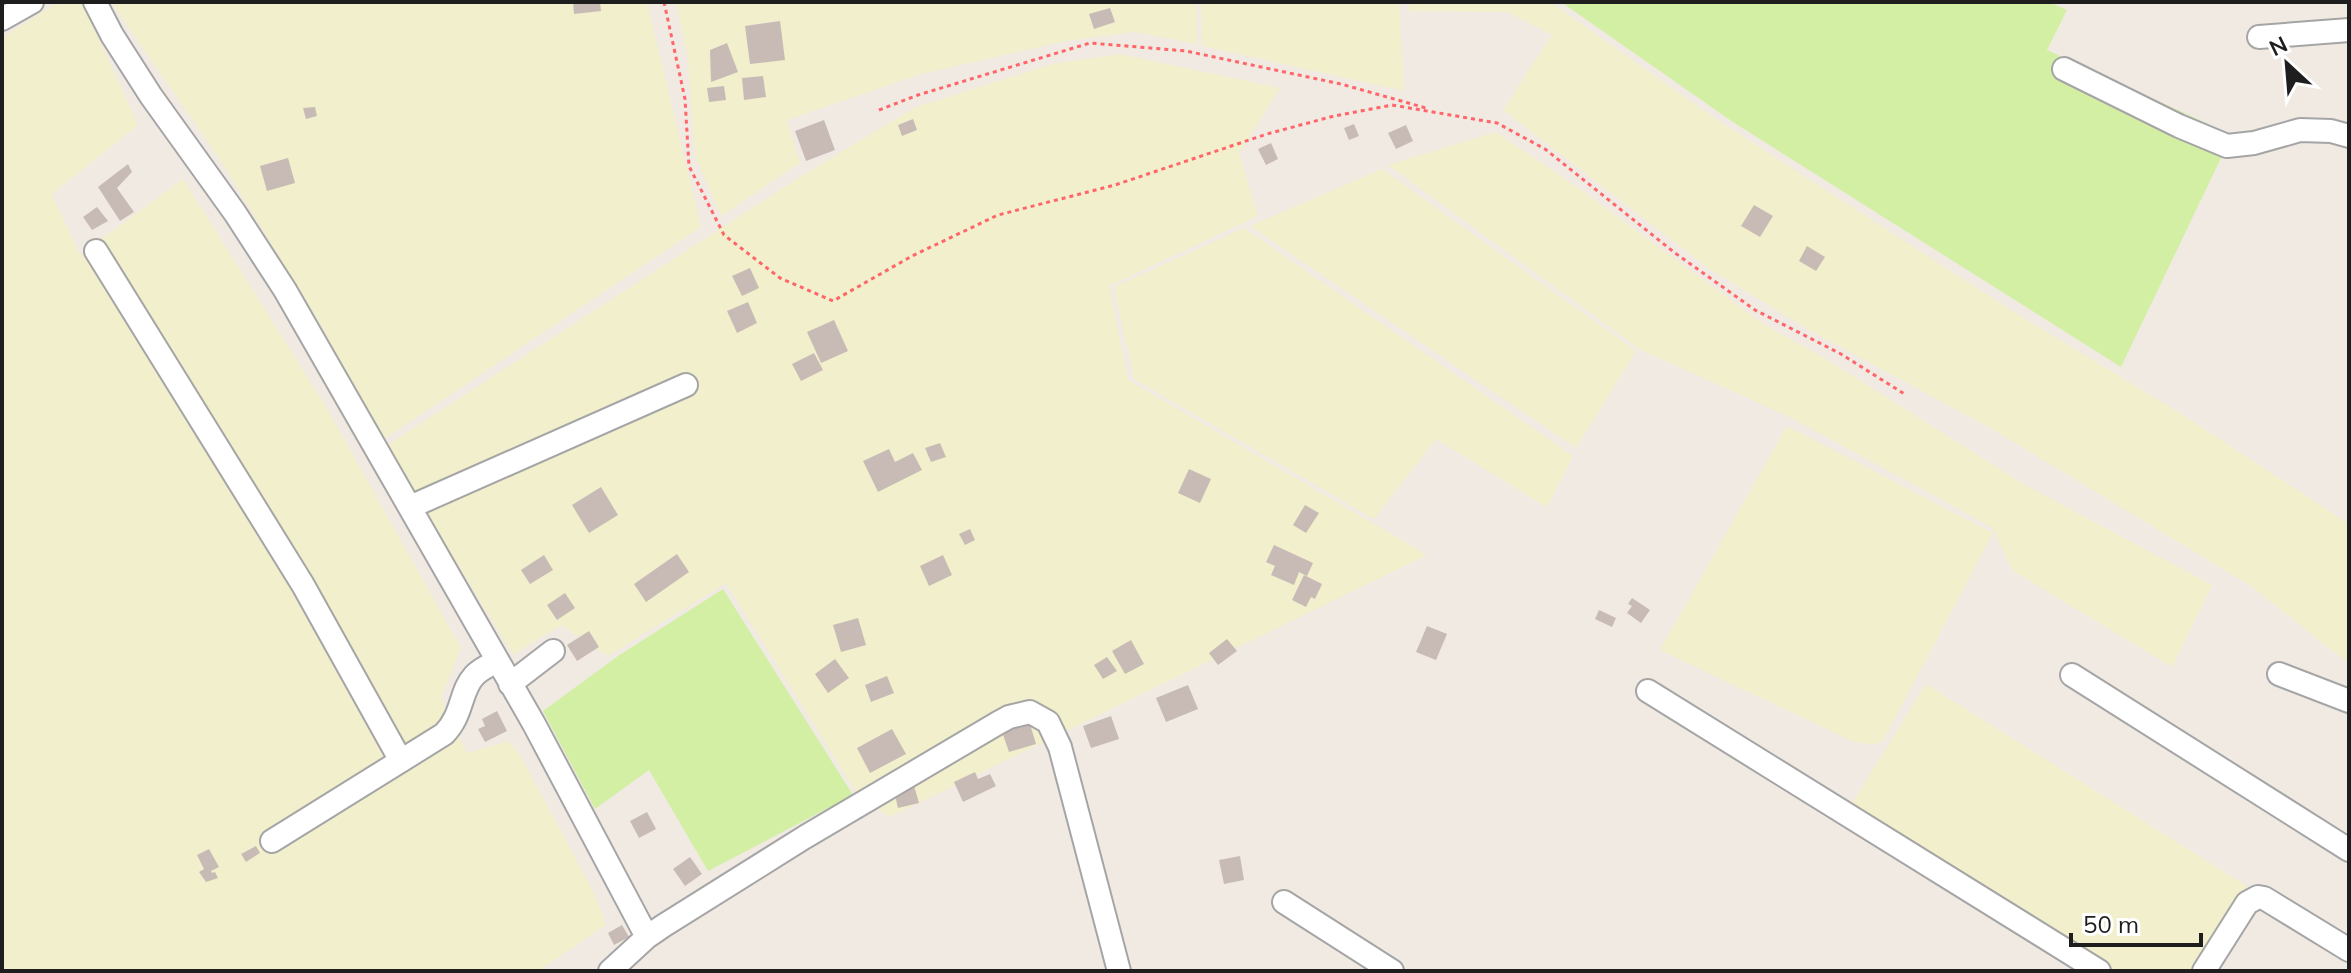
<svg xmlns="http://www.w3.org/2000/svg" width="2351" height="973" font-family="Mulish,sans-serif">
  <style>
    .farmland { fill: #f1efcc }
    .grass { fill: #d3efa4 }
    .building { fill: #c8bbb6 }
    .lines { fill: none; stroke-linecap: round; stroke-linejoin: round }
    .minor-casing { stroke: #a5a5a5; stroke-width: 26 }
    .path { stroke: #ff6569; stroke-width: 3; stroke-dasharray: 4 4; stroke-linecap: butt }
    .minor { stroke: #fff; stroke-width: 22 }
  </style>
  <rect width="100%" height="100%" fill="#f0eae3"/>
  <path class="farmland" d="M 58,2 L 82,2 L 138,125 L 52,194 L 80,255 L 183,179 L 325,405 L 461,648 L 441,698 L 467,753 L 509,741 L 519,753 L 593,891 L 606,925 L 538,971 L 2,971 L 2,38 Z
    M 111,2 L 647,2 L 701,227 L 384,439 L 320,324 L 219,158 Z
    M 676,2 L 1196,2 L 1197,44 L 1135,32 L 1066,41 L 921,74 L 787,120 L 800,163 L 721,216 L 695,155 L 688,59 Z
    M 1201,2 L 1399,2 L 1404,91 L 1202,46 Z
    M 1409,2 L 1550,2 L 1716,119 L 2014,312 L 2183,415 L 2349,524 L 2349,664 L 2251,586 L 1992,429 L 1809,330 L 1708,268 L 1503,110 L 1552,35 L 1508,12 L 1409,11 Z
    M 1120,54 L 1280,88 L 1239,153 L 1258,216 L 1109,286 L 1128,380 L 1427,555 L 890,817 L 859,797 L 726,583 L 608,656 L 561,625 L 513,655 L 386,446 L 803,175 L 916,107 L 1052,64 Z
    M 1496,132 L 1584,192 L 1762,323 L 1826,359 L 2025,485 L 2212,585 L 2172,667 L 2012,570 L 1993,528 L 1790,417 L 1641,350 L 1388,165 Z
    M 1382,169 L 1636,351 L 1576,448 L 1250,226 Z
    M 1244,228 L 1573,456 L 1547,507 L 1436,439 L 1374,519 L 1134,379 L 1114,287 Z
    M 1787,426 L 1993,533 L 1883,741 L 1871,745 L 1852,741 L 1660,650 Z
    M 1926,684 L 2248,887 L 2197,971 L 2114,971 L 1851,805 Z"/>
  <path class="grass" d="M 1561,2 L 2049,2 L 2067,10 L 2047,50 L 2232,135 L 2121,367 L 1733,122 Z
    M 723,589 L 853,795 L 708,871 L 649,770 L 595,809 L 543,711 L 618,656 Z"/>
  <path class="building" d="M 573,2 L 600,2 L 601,11 L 574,14 Z
    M 1110,8 L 1115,22 L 1094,29 L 1089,14 Z
    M 780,21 L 785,60 L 750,64 L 745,26 Z
    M 727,43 L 738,72 L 711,82 L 710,50 Z
    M 763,76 L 766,97 L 744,100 L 742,78 Z
    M 724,86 L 726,100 L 709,102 L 707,88 Z
    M 315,107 L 317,116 L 306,119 L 303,108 Z
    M 913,119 L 917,130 L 902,136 L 898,125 Z
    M 824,120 L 835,150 L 806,161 L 795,131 Z
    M 1354,124 L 1359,136 L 1349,140 L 1344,128 Z
    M 1406,125 L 1413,141 L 1396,149 L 1388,133 Z
    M 1271,143 L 1278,159 L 1266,165 L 1258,149 Z
    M 288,158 L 295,183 L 267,191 L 260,166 Z
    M 128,164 L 132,172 L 117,188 L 134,212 L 120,221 L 98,187 Z
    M 1754,205 L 1773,216 L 1760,237 L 1741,226 Z
    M 97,207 L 108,221 L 92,230 L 83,217 Z
    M 1807,246 L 1825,257 L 1816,271 L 1799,261 Z
    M 750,268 L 759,288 L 742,296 L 732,276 Z
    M 748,302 L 757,323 L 737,333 L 727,311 Z
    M 834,320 L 848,351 L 821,363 L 807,332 Z
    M 814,353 L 823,370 L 801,381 L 792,364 Z
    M 940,443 L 946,457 L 931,462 L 925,448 Z
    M 889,449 L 895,462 L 913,453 L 922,470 L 878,492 L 863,461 Z
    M 1189,469 L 1211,479 L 1200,503 L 1178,493 Z
    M 601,487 L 618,515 L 589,533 L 572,505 Z
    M 1305,505 L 1319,513 L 1306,533 L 1293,525 Z
    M 970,529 L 975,540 L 965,545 L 959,534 Z
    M 1274,545 L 1313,563 L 1307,576 L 1299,572 L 1294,585 L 1271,575 L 1275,566 L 1266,562 Z
    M 677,554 L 689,572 L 646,602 L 634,584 Z
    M 544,555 L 553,570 L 530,584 L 521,570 Z
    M 943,555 L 952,575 L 929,586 L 920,566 Z
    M 1304,575 L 1322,584 L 1315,599 L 1311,597 L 1306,607 L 1292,600 Z
    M 565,593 L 575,608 L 557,620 L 547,605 Z
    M 1632,598 L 1650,610 L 1641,623 L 1627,613 L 1632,606 L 1628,604 Z
    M 1599,610 L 1616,618 L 1612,627 L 1595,619 Z
    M 858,618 L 866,645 L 841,652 L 833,625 Z
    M 1427,626 L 1447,634 L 1436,660 L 1416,652 Z
    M 589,631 L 599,647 L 577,661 L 567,645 Z
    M 1227,639 L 1237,651 L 1218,665 L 1209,653 Z
    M 1131,640 L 1144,664 L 1125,674 L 1112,651 Z
    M 1107,657 L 1117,671 L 1103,679 L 1094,665 Z
    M 835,659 L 849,678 L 828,693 L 815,674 Z
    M 887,676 L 894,693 L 871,702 L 865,685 Z
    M 1188,685 L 1198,709 L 1166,722 L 1156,698 Z
    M 497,711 L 507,731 L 485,742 L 478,729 L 485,726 L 482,719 Z
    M 1027,714 L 1036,744 L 1009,752 L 999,723 Z
    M 1111,716 L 1119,739 L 1091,748 L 1083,726 Z
    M 892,729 L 906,754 L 870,773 L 857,748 Z
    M 975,772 L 978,779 L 990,774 L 996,786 L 963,802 L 954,782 Z
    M 913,782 L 919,803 L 898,808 L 893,787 Z
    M 647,812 L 656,829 L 639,838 L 630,821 Z
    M 256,846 L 260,853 L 246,862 L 241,854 Z
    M 209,849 L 219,867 L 211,871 L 212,873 L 215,872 L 218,878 L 206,882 L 199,872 L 204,869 L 197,855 Z
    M 1240,856 L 1244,880 L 1224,884 L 1219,860 Z
    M 690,857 L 702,874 L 685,886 L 673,869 Z
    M 622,925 L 629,937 L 614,945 L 608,933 Z"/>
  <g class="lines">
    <defs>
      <path id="minor" d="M 95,2 L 112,35 L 151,96 L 235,213 L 285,290 L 534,724 L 647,937
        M 2,19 L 32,2
        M 2259,37 L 2349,30
        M 2064,69 L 2179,126 L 2227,146 L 2254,143 L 2300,130 L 2331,131 L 2349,136
        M 96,251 L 303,585 L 401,761
        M 410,507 L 686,385
        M 2279,674 L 2349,701
        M 2072,675 L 2349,850
        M 510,684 L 553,651
        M 1648,691 L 2099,971
        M 272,841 L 444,734 C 463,715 460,691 474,676 C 480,669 489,666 496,661
        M 1284,902 L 1392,971
        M 610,971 L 647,937 L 663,926 L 805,837 L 998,723 L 1009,717 L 1030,712 L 1048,722 L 1060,747 L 1119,971
        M 2204,971 L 2247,903 L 2258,897 L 2264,898 L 2349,950"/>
    </defs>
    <use href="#minor" class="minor-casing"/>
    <path class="path" d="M 664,2 L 685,99 L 689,166 L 724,235 L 780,278 L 833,301 L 912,256 L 998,215 L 1115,185 L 1267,134 L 1334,116 L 1392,105 L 1497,123 L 1545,149 L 1675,253 L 1755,310 L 1841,354 L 1906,395
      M 879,110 L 918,95 L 1090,43 L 1186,51 L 1341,84 L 1426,108"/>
    <use href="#minor" class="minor"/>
  </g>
  <rect width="2351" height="973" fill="none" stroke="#1e1e1e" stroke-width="8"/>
  <g transform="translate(2287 64) rotate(334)" stroke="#ffffff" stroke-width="6" paint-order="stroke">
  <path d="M0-6L14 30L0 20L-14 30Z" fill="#1e1e1e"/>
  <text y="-12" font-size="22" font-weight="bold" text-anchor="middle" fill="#1e1e1e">N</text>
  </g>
  <path d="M2071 933v12h130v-12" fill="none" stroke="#1e1e1e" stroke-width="4"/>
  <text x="2083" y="933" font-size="24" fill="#1e1e1e" stroke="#ffffff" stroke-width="6" paint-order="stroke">50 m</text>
</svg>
